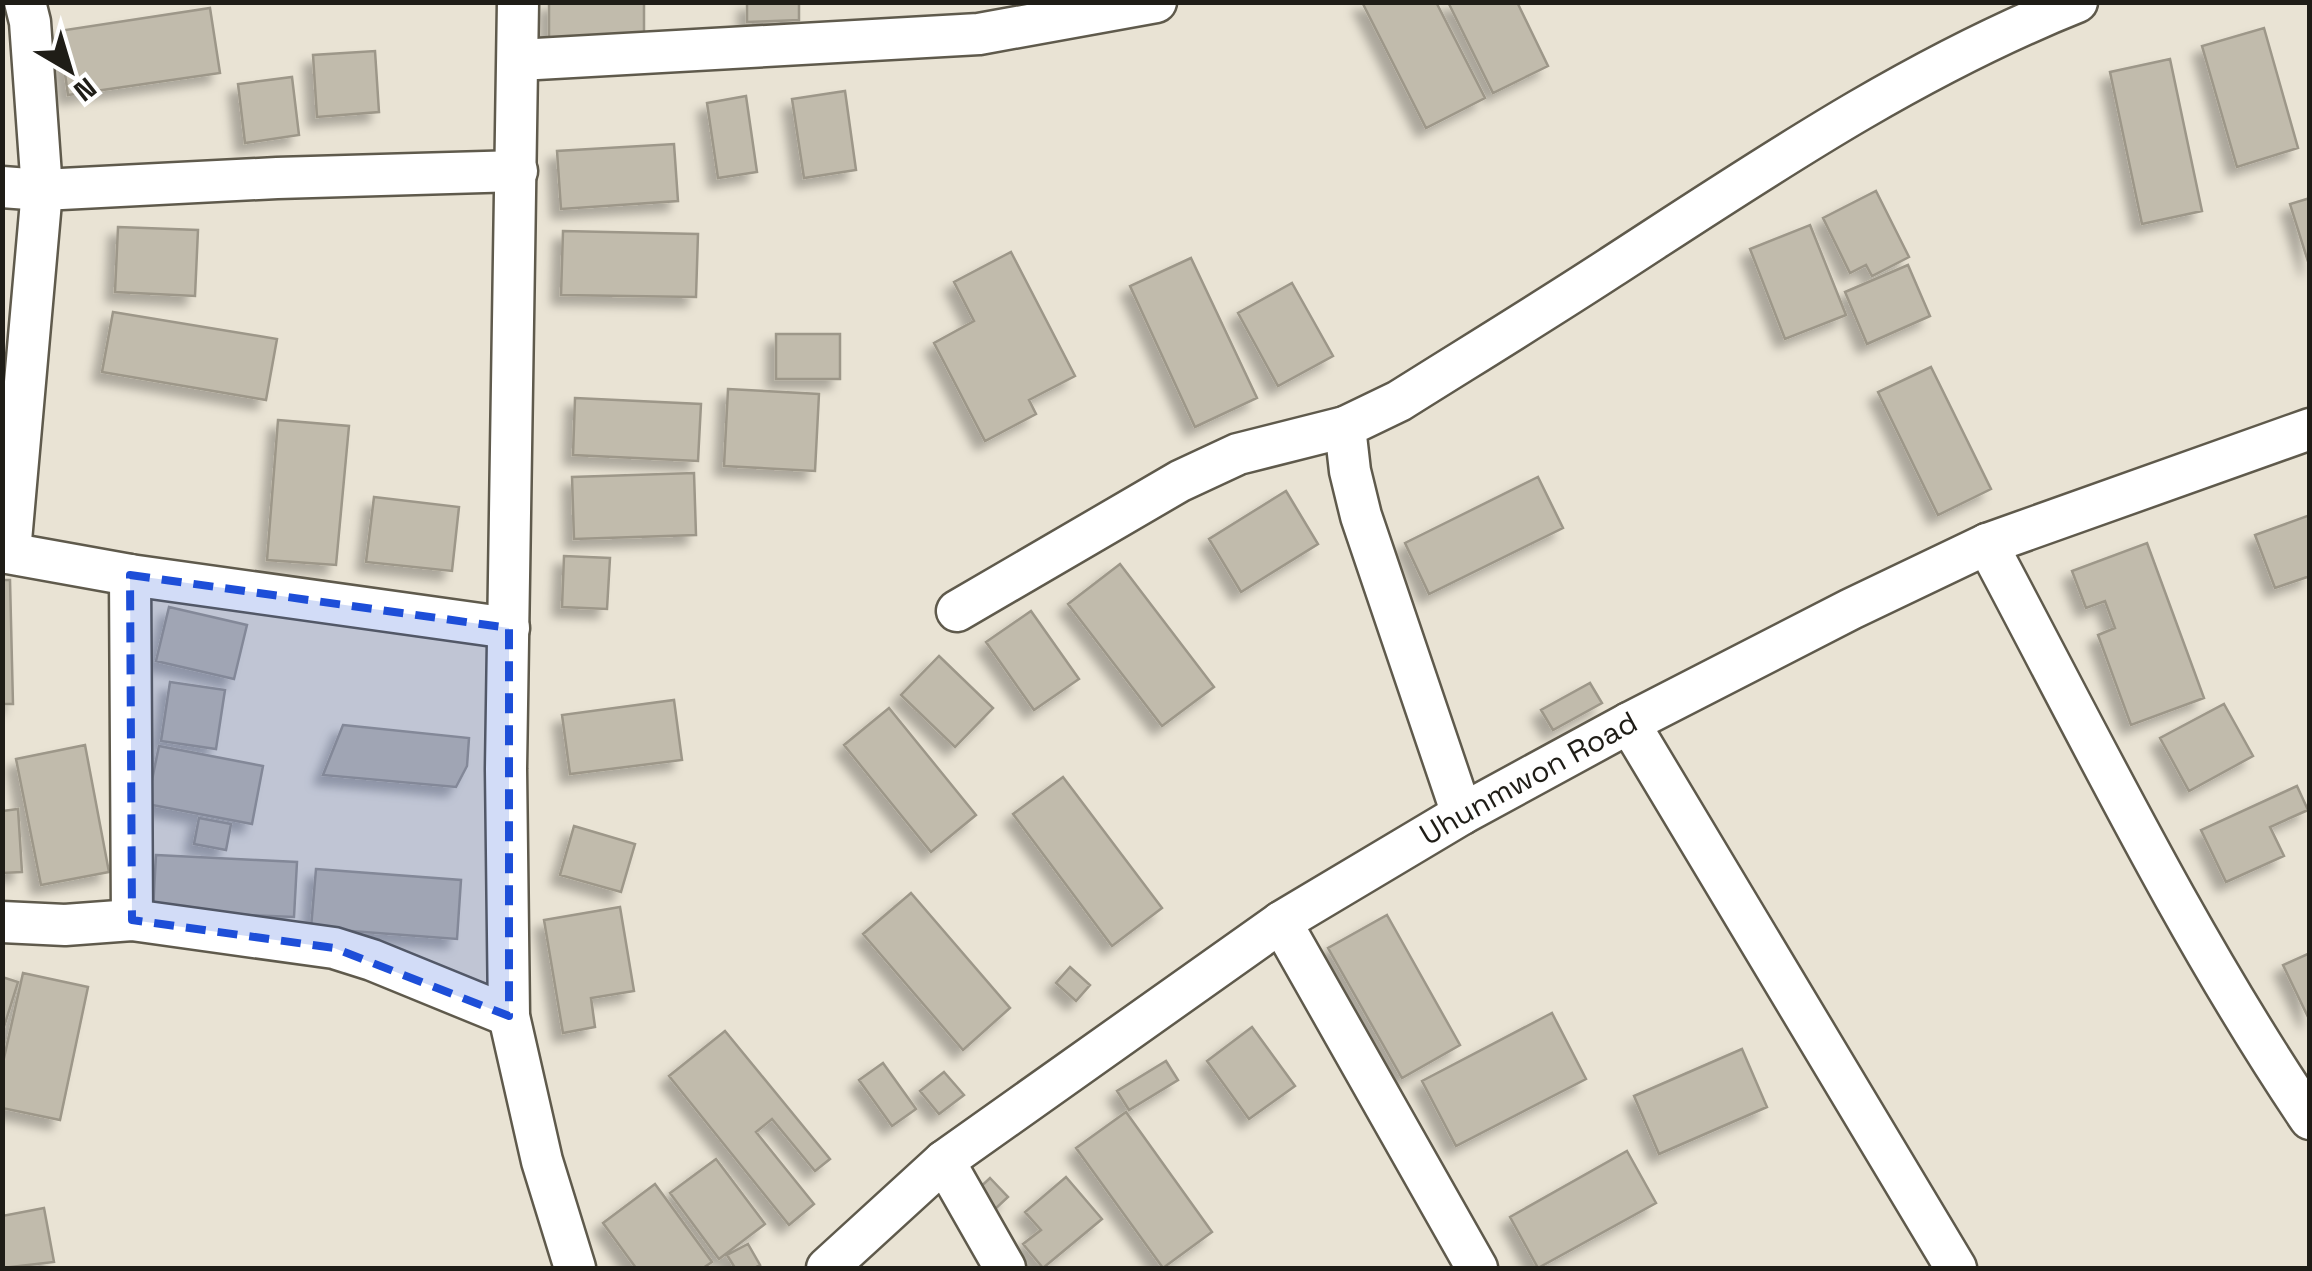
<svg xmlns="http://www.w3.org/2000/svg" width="2312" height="1271" font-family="'Space Grotesk',sans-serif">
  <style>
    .building { fill: #c1bbac; stroke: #9d9789; stroke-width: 2.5; filter: url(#shadow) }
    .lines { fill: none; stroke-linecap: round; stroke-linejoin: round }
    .minor-casing { stroke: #5f5a4c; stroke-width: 45 }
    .minor { stroke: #fff; stroke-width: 40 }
    .marked { fill: #1d4ed8; fill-opacity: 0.2; stroke: #1d4ed8; stroke-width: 8; stroke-dasharray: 20 12; stroke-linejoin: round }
    .labels { text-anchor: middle; stroke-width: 8; stroke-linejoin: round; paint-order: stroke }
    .street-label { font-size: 30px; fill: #1f1d17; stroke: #fff }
  </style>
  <defs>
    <filter id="shadow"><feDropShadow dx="-9" dy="9" stdDeviation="5" flood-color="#0004"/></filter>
  </defs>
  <rect width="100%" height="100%" fill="#e9e3d4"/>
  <path class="building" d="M 549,2 L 644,2 L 644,40 L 549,40 Z
    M 747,2 L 799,2 L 799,20 L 747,22 Z
    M 1362,2 L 1436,2 L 1485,98 L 1426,128 Z
    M 1448,2 L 1517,2 L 1548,66 L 1493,93 Z
    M 210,8 L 220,73 L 68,95 L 59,31 Z
    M 2264,28 L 2298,148 L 2237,167 L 2202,46 Z
    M 375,51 L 379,112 L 317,117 L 313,55 Z
    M 2170,59 L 2202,211 L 2142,224 L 2110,72 Z
    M 292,77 L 299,135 L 245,143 L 238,84 Z
    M 845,91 L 856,170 L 804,178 L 792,99 Z
    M 746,96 L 757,172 L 718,178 L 707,103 Z
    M 674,144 L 678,201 L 561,209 L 557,151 Z
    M 1876,191 L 1909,257 L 1872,276 L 1866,265 L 1850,273 L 1823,218 Z
    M 2310,198 L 2310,268 L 2290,204 Z
    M 1810,225 L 1846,315 L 1785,339 L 1750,249 Z
    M 118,227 L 198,230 L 195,296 L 115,292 Z
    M 563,231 L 698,234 L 696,297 L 561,295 Z
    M 1011,252 L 1075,376 L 1029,400 L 1036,414 L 985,441 L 934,343 L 974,321 L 954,282 Z
    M 1191,258 L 1257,398 L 1195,427 L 1130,286 Z
    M 1908,265 L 1930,316 L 1867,344 L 1845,292 Z
    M 1292,283 L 1333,356 L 1278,386 L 1238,313 Z
    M 113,312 L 277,339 L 266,400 L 102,372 Z
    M 776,334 L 840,334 L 840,379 L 776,379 Z
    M 1931,367 L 1991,489 L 1938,515 L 1878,392 Z
    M 728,389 L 819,394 L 815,471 L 724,466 Z
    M 575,398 L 701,404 L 698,461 L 573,455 Z
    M 278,420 L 349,426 L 336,565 L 267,560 Z
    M 694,473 L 696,535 L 574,539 L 572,477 Z
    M 1538,477 L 1563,528 L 1429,594 L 1405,543 Z
    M 1286,491 L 1318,544 L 1241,592 L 1209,539 Z
    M 374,497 L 459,507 L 452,571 L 366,562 Z
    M 2310,515 L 2310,576 L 2275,588 L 2255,535 Z
    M 2147,543 L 2204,698 L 2131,725 L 2098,635 L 2115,628 L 2105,601 L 2086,608 L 2072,571 Z
    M 564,556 L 610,558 L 607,609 L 562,607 Z
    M 1120,564 L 1214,687 L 1162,726 L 1068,604 Z
    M 2,580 L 10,580 L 13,704 L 2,704 Z
    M 169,607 L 247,625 L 234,679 L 156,661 Z
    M 1031,611 L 1079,679 L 1034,710 L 986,642 Z
    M 939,656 L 993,708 L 955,747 L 901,695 Z
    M 170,682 L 225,690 L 216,749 L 161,741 Z
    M 1590,683 L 1602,703 L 1553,730 L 1541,710 Z
    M 674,700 L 682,760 L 570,774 L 562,715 Z
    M 2224,704 L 2253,756 L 2189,791 L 2160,738 Z
    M 889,708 L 976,815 L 931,852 L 844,745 Z
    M 343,725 L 469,738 L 467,766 L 456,787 L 323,775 Z
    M 85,745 L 109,872 L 41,885 L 16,759 Z
    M 159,746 L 263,766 L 252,824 L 147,804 Z
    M 1063,777 L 1162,908 L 1112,946 L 1013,814 Z
    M 2297,786 L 2308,810 L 2270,827 L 2284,856 L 2226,882 L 2201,830 Z
    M 18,809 L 22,872 L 2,873 L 2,811 Z
    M 199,818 L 231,824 L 226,850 L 194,844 Z
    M 574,826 L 635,844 L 621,892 L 560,875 Z
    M 156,855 L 297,862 L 294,917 L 153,911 Z
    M 316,869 L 461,880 L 457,939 L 311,928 Z
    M 911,893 L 1010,1008 L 963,1050 L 863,934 Z
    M 620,907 L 634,991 L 591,998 L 595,1027 L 563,1033 L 544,920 Z
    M 1387,915 L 1460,1045 L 1402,1078 L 1328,948 Z
    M 2310,953 L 2310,1019 L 2309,1019 L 2283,965 Z
    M 1070,967 L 1090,985 L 1076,1001 L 1056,983 Z
    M 23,973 L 88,987 L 60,1120 L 2,1108 L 2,1067 Z
    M 2,977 L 18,982 L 2,1033 Z
    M 1552,1013 L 1586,1079 L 1456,1146 L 1422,1081 Z
    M 1252,1027 L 1295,1086 L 1249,1119 L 1207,1061 Z
    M 725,1031 L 830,1159 L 815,1171 L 772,1119 L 756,1132 L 814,1204 L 789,1225 L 669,1076 Z
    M 1742,1049 L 1767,1107 L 1659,1154 L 1634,1096 Z
    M 1166,1061 L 1178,1080 L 1129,1110 L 1117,1091 Z
    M 883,1063 L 916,1109 L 892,1126 L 859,1080 Z
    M 944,1072 L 964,1095 L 939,1114 L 920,1091 Z
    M 1126,1112 L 1212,1232 L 1163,1268 L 1076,1148 Z
    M 1627,1151 L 1656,1203 L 1538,1268 L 1510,1217 Z
    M 716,1159 L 765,1224 L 719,1259 L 670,1193 Z
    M 1066,1177 L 1102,1219 L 1043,1268 L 1023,1244 L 1041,1230 L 1025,1212 Z
    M 990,1178 L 1008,1197 L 993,1211 L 975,1192 Z
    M 655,1184 L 712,1262 L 703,1268 L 636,1268 L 603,1223 Z
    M 44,1208 L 54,1262 L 2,1268 L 2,1216 Z
    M 748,1244 L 760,1265 L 754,1268 L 735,1268 L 727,1255 Z"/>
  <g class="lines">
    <defs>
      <g id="minor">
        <path d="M 518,2 L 506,769 L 509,1016 L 542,1161 L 575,1268"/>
        <path d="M 519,60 L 979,34 L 1156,2"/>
        <path d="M 2,187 L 42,190 L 277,178 L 517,171"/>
        <path d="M 1987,544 C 2090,737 2187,937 2310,1119"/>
        <path d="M 2,552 L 130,575 L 509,628"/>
        <path d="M 10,552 L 42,190 L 30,22 L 25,2"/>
        <path d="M 130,575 L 132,920"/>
        <path d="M 957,611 L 1180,481 L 1238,454 L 1345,427"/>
        <path d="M 1629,723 L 1956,1268"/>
        <path d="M 1462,814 L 1361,516 L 1350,471 L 1345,427 L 1399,401 C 1469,357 1541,313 1610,268 C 1761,170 1909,69 2077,2"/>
        <path d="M 2,922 L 65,925 L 132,920 L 334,948 L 372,960 L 509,1016"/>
        <path d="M 1281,922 L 1477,1268"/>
        <path d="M 944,1161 L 1005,1268"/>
        <path id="s1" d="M 827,1268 L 944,1161 L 1281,922 L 1462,814 L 1629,723 L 1851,609 L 1987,544 L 2310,429"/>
      </g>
    </defs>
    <use href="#minor" class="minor-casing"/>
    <use href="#minor" class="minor"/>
  </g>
  <path class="marked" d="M 130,575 L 509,628 L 509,1016 L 334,948 L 132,920 Z"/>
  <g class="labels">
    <g class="street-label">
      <text dy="10" stroke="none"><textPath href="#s1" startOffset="858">Uhunmwon Road</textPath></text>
    </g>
  </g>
  <rect width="2312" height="1271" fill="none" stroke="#1f1d17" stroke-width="10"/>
  <g transform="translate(70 70) rotate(142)" stroke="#ffffff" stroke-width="8" paint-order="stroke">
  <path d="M0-8L18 38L0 25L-18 38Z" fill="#1f1d17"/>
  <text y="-15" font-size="28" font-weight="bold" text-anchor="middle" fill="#1f1d17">N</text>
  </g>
</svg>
